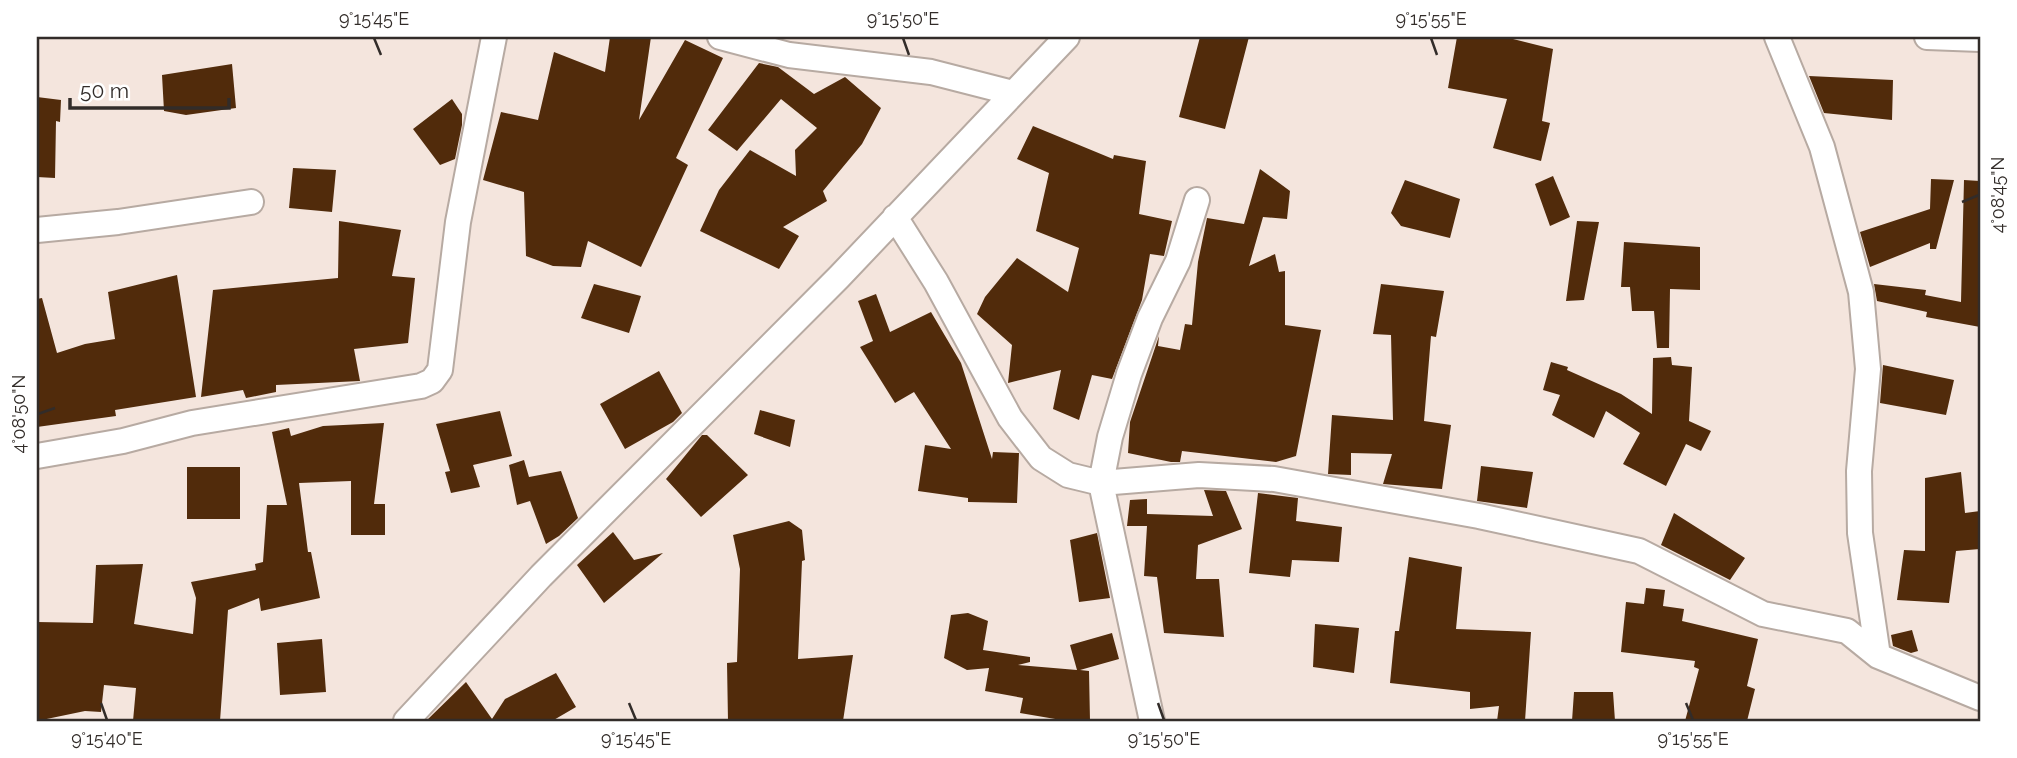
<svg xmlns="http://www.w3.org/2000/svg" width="2017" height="758" font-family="Raleway,sans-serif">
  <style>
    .building { fill: #512b0b }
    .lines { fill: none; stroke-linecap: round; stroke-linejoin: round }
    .minor-casing { stroke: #b7aaa2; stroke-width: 28 }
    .minor { stroke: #fff; stroke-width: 24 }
    .ticks { fill: none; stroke: #322c29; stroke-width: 2.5 }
    .neatline { fill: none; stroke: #322c29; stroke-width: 2.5 }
    .ticks-label { font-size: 18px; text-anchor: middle; fill: #322c29 }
  </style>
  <rect width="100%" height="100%" fill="#f4e5dd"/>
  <path class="building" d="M 610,37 L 651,37 L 639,120 L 685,40 L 723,58 L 676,158 L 688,165 L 641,267 L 588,241 L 581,267 L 553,266 L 526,256 L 524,192 L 483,180 L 501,112 L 538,120 L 554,52 L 605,72 Z
    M 1200,37 L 1249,37 L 1225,129 L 1179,117 Z
    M 1457,37 L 1505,37 L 1553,49 L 1542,121 L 1550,123 L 1541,161 L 1493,148 L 1507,99 L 1448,88 Z
    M 759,63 L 778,67 L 814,94 L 845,77 L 881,108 L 862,144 L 823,191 L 827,201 L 783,227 L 799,236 L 779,269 L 700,231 L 719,190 L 750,150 L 796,176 L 795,150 L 817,128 L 781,99 L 737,151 L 708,130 Z
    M 232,64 L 236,108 L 186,115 L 164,111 L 162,75 Z
    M 1809,76 L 1893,80 L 1892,120 L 1824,113 Z
    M 37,97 L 61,100 L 60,122 L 56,121 L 55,178 L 37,177 Z
    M 452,99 L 462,114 L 462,125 L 455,159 L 440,165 L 413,129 Z
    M 1033,126 L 1113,159 L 1114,155 L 1146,161 L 1139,214 L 1172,221 L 1164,256 L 1150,254 L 1142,300 L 1112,379 L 1092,375 L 1079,420 L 1053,409 L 1061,370 L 1008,383 L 1012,345 L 977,314 L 985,297 L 1017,258 L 1068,292 L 1079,248 L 1036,231 L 1049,173 L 1017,159 Z
    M 293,168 L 336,170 L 332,212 L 289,208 Z
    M 1260,169 L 1290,191 L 1287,219 L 1263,217 L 1249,266 L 1275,254 L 1279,272 L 1285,271 L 1285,325 L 1321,330 L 1296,456 L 1276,462 L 1182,451 L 1180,462 L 1171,462 L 1128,453 L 1130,422 L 1159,336 L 1158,346 L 1180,350 L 1185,324 L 1192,325 L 1198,262 L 1207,218 L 1244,224 Z
    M 1553,176 L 1570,217 L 1550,226 L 1535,184 Z
    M 1931,179 L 1954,180 L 1936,249 L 1930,249 L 1930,243 L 1870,267 L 1860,232 L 1930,209 Z
    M 1405,180 L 1460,199 L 1450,238 L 1401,226 L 1391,213 Z
    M 1964,180 L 1980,181 L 1980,327 L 1926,317 L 1927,312 L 1877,301 L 1874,284 L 1926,290 L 1925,295 L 1961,302 Z
    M 339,221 L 401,230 L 392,276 L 415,278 L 408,343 L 354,349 L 360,381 L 276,385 L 276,392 L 246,398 L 243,390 L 201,397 L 213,290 L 338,278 Z
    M 1577,221 L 1599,222 L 1584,300 L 1566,301 Z
    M 1624,242 L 1700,247 L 1700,290 L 1670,289 L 1669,348 L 1657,348 L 1654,311 L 1632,311 L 1630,287 L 1621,287 Z
    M 177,275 L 196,397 L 115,410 L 116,416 L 37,427 L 37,299 L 42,298 L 57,353 L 85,344 L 115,339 L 108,292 Z
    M 594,284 L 641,296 L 629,333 L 581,318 Z
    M 1381,284 L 1444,291 L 1436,337 L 1431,336 L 1424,421 L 1451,425 L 1442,489 L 1383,484 L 1392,454 L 1351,453 L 1351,475 L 1328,474 L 1332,415 L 1393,420 L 1391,335 L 1373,334 Z
    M 876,294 L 890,332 L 931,312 L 961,363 L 992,459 L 993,452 L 1019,453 L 1017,503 L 968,502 L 968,498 L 918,491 L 925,445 L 951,449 L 914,392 L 895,403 L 860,347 L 873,341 L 858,301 Z
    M 1671,357 L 1672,365 L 1692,367 L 1689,421 L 1711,431 L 1701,451 L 1686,444 L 1666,486 L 1623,464 L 1640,433 L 1606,411 L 1594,438 L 1552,415 L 1560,395 L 1543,390 L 1551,362 L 1568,367 L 1567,370 L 1621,394 L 1652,414 L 1653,358 Z
    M 1883,365 L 1954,380 L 1946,415 L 1880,403 Z
    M 659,371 L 682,413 L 673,422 L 625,449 L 600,404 Z
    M 760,410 L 795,420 L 790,447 L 754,434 Z
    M 500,411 L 512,456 L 473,465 L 480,487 L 451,493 L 445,472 L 450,471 L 436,424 Z
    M 384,423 L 374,504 L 385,504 L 385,535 L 351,535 L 351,481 L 299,483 L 308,552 L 311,552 L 320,598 L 261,611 L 259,598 L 228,610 L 220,721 L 133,721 L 136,688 L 104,685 L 101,712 L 85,711 L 37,721 L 37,622 L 93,623 L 96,565 L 143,564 L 134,624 L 193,634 L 196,598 L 191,582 L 256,570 L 255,564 L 263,562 L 267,505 L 287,505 L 272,432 L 289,428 L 291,436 L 323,426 Z
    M 702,435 L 707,435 L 748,475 L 701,517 L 666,479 Z
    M 524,460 L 529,477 L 561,471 L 578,518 L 559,536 L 546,544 L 530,501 L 517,505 L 509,465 Z
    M 1481,466 L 1533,472 L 1527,508 L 1477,501 Z
    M 187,467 L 240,467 L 240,519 L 187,519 Z
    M 1961,472 L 1965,513 L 1980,511 L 1980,549 L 1956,551 L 1949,603 L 1897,600 L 1904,550 L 1925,551 L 1925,478 Z
    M 1204,490 L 1226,491 L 1242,529 L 1198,545 L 1196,579 L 1219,579 L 1224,637 L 1164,633 L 1157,577 L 1144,576 L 1147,526 L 1127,526 L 1130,500 L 1147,499 L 1147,514 L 1213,516 Z
    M 1258,493 L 1298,498 L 1296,521 L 1342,527 L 1339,562 L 1292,560 L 1290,577 L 1249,573 Z
    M 1674,513 L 1745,558 L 1730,580 L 1661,545 Z
    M 789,521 L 802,530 L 805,560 L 802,561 L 798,659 L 853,655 L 843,721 L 728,721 L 727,663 L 737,662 L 740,569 L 733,535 Z
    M 613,532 L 634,560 L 663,553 L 604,603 L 577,565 Z
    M 1097,533 L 1110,598 L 1079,602 L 1070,540 Z
    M 1409,557 L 1462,567 L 1456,629 L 1531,632 L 1525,721 L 1497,721 L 1499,706 L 1470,709 L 1470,692 L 1390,683 L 1395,631 L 1399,631 Z
    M 1646,588 L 1665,590 L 1663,606 L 1684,609 L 1682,621 L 1758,639 L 1747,686 L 1755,689 L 1747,721 L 1685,721 L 1699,669 L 1694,667 L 1695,661 L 1621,652 L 1626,602 L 1644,604 Z
    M 968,613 L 988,621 L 983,650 L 1030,657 L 1030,662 L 1018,665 L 1077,670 L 1070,645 L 1112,633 L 1119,659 L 1080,670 L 1089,671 L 1090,721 L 1067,721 L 1020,713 L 1023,698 L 985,691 L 989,668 L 967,670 L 944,658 L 951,615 Z
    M 1315,624 L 1359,628 L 1354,673 L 1313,667 Z
    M 1912,630 L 1918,651 L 1911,653 L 1893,646 L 1891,635 Z
    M 322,639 L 326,692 L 280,695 L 277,643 Z
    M 556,673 L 576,707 L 552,721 L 426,721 L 466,682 L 492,719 L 505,699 Z
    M 1574,692 L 1613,692 L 1615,721 L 1572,721 Z"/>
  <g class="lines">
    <defs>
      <path id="minor" d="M 720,37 L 789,55 L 931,72 L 1013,93
        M 1777,37 L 1822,147 L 1861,292 L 1868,369 L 1859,471 L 1860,533 L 1878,656
        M 1927,37 L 1980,39
        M 1197,200 L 1178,261 L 1150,318 L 1129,374 L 1110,437 L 1101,483 L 1199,475 L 1274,479 L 1479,516 L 1639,551 L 1763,614 L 1847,631 L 1878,656 L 1980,698
        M 895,217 L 936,282 L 1010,418 L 1041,458 L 1068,475 L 1101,483 L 1152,721
        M 37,230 L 118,222 L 251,202
        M 37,456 L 123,441 L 192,423 L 421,386 L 432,381 L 440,370 L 458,222 L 494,37
        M 406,721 L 541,576 L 839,277 L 1067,37"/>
    </defs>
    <use href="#minor" class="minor-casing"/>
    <use href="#minor" class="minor"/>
  </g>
  <path class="ticks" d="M 374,38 L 381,55M 903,38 L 909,55M 1431,38 L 1437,55M 1962,202 L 1979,195M 38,414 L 55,408M 101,703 L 107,720M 629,703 L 636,720M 1158,703 L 1164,720M 1686,703 L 1693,720"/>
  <rect width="2017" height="758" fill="none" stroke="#ffffff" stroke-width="77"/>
  <path d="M70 98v10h159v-10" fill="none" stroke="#322c29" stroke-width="3.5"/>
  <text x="80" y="98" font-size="21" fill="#322c29" stroke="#ffffff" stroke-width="5" paint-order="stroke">50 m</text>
  <rect x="38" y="38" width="1941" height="682" class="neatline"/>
  <g class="ticks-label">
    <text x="374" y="25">9°15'45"E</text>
    <text x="903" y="25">9°15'50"E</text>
    <text x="1431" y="25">9°15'55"E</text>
    <text transform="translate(1998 195) rotate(-90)" y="6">4°08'45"N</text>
    <text transform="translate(19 414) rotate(-90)" y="6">4°08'50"N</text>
    <text x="107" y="745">9°15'40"E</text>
    <text x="636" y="745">9°15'45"E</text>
    <text x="1164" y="745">9°15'50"E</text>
    <text x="1693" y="745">9°15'55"E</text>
  </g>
</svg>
